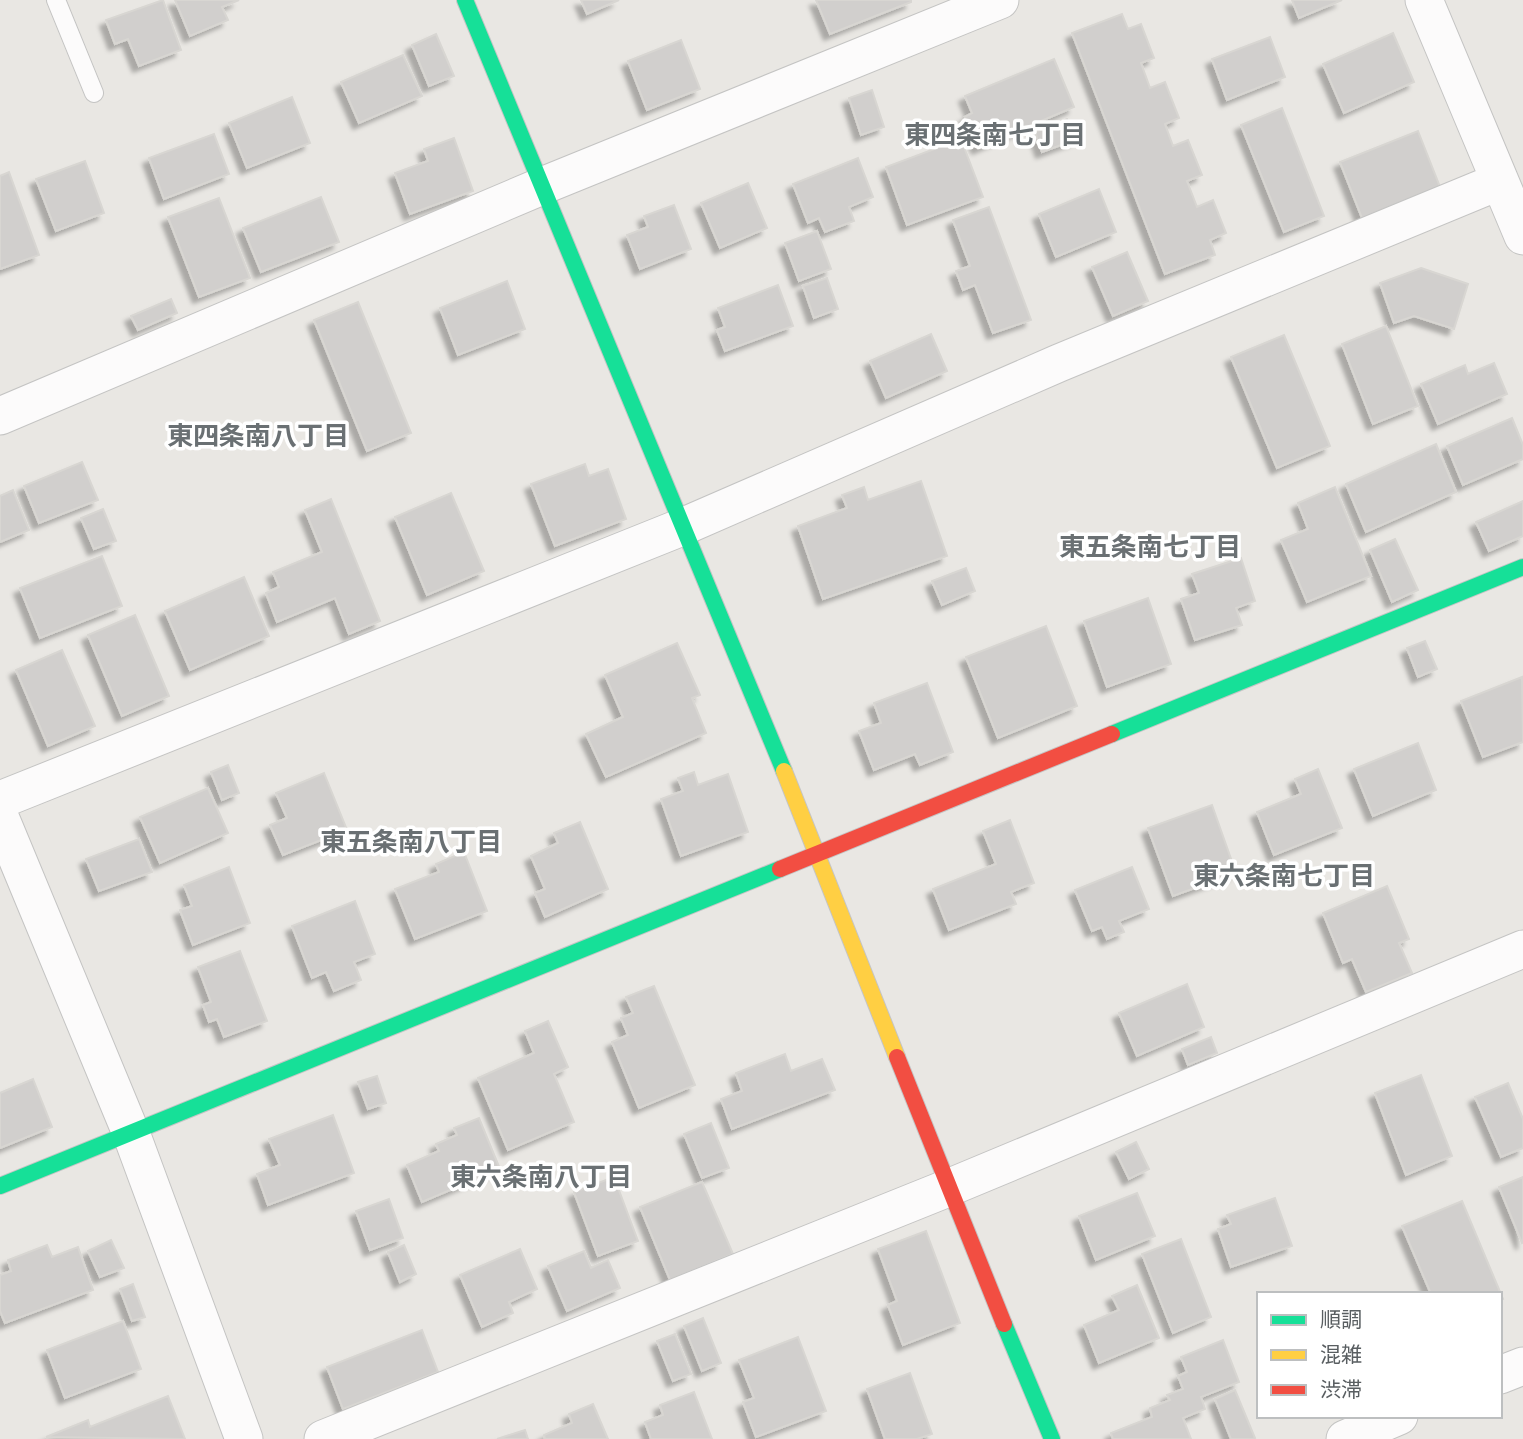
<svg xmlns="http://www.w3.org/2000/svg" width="1523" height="1439" font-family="'Alegreya Sans','Noto Sans JP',sans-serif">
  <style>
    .building { fill: #d1cfcd; stroke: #d8d6d2; stroke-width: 2; filter: url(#shadow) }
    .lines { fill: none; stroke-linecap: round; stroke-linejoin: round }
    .lane-casing { stroke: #c4c4c3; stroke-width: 20 }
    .street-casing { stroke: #c4c4c3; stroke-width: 39 }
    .fast-casing { stroke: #c5c5c5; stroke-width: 18 }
    .slow-casing { stroke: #c5c5c5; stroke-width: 18 }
    .jam-casing { stroke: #c5c5c5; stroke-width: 18 }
    .lane { stroke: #fcfbfb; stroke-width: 18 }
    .street { stroke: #fcfbfb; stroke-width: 37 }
    .fast { stroke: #16e098; stroke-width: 16 }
    .slow { stroke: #ffcf43; stroke-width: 16 }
    .jam { stroke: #f24e42; stroke-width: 16 }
    .labels { text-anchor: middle; stroke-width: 7; stroke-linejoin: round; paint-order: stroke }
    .neighbourhood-label { font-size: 26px; font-weight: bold; fill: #6a7073; stroke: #fff }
  </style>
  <defs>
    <filter id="shadow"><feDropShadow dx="-6" dy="6" stdDeviation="2" flood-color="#0004"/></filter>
  </defs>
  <rect width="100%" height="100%" fill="#e9e7e3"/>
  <path class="building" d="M 163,0 L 181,50 L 139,66 L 128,39 L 115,44 L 106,20 Z
    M 175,0 L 239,0 L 222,7 L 228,20 L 190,36 Z
    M 581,0 L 619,0 L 587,14 Z
    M 816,0 L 911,0 L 911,2 L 830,34 Z
    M 1292,0 L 1342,0 L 1299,18 Z
    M 1122,14 L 1128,29 L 1141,24 L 1154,58 L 1141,63 L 1150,88 L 1165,82 L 1179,118 L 1165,124 L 1173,146 L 1188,140 L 1202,175 L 1187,181 L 1197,207 L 1213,200 L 1226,233 L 1210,240 L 1215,255 L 1165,274 L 1072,33 Z
    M 1393,33 L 1414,82 L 1344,113 L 1323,64 Z
    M 436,34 L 454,76 L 429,86 L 412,45 Z
    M 1270,37 L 1285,77 L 1227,100 L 1212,59 Z
    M 681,40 L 700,89 L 647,110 L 628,61 Z
    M 403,55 L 422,96 L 359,123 L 341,82 Z
    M 1054,59 L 1074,107 L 978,148 L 965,117 L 972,113 L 965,96 Z
    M 872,90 L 884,127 L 861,135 L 849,98 Z
    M 292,97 L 310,143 L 247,168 L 229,123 Z
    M 1282,108 L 1324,216 L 1284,232 L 1241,125 Z
    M 1067,119 L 1075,140 L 1042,152 L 1035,132 Z
    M 1418,131 L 1440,187 L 1362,218 L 1340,162 Z
    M 214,134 L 229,174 L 164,199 L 149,158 Z
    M 454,138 L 473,191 L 410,214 L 395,173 L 428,161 L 424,149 Z
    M 961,139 L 983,197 L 907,225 L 886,167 Z
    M 858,158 L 873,197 L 849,207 L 854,221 L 825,232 L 819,218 L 808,223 L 793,184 Z
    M 85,161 L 104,213 L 56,231 L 36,179 Z
    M 9,172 L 39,255 L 0,269 L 0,176 Z
    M 748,183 L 767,228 L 720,248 L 701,203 Z
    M 1099,189 L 1116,232 L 1056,257 L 1039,214 Z
    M 321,197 L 339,242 L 261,272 L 243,228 Z
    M 219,198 L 250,278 L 199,297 L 168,217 Z
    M 674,205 L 691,249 L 640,269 L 627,235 L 648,227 L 644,216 Z
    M 989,207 L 1031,320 L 993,333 L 975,285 L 963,290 L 956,271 L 970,266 L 953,220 Z
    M 817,231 L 831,269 L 799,281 L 785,243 Z
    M 1127,252 L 1148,301 L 1113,316 L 1092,267 Z
    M 1421,268 L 1468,284 L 1454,329 L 1414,316 L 1394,323 L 1380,283 Z
    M 827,278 L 838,309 L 814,318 L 803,286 Z
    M 507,281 L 525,329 L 458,355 L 440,308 Z
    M 778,285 L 793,326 L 725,351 L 717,330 L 725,327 L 718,308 Z
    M 171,299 L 177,313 L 138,330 L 131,316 Z
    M 358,302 L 411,433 L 367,451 L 314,320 Z
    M 1386,326 L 1418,406 L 1373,424 L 1342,344 Z
    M 931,334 L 947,371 L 886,398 L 870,361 Z
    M 1284,335 L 1330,446 L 1277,468 L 1231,357 Z
    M 1494,363 L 1507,394 L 1438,424 L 1421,384 L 1465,365 L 1468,374 Z
    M 1512,418 L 1523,445 L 1523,459 L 1463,485 L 1447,446 Z
    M 1436,444 L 1456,492 L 1366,532 L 1346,484 Z
    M 82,462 L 98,500 L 39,523 L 24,486 Z
    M 585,464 L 589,476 L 608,469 L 626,519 L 555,546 L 531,484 Z
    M 921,481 L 947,556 L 823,599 L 798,526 L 847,508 L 842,495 L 864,487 L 868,500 Z
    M 1335,487 L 1371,576 L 1307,602 L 1281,540 L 1308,529 L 1298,503 Z
    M 13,490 L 29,530 L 0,542 L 0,496 Z
    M 451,493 L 484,571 L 427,595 L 395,517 Z
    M 331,499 L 380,621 L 349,634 L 335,598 L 277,622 L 266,593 L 279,587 L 273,572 L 322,552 L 305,510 Z
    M 1523,501 L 1523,536 L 1489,551 L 1476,522 Z
    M 103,509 L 116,541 L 94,549 L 81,518 Z
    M 1395,539 L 1418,590 L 1392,602 L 1370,550 Z
    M 102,556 L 122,606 L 40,638 L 20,588 Z
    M 1241,558 L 1255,601 L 1236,608 L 1242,625 L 1195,640 L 1181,599 L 1199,593 L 1192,574 Z
    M 966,568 L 975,591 L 942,605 L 932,581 Z
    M 244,577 L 269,636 L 190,670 L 165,611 Z
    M 1148,598 L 1171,664 L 1107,687 L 1084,621 Z
    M 135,615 L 169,696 L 122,716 L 88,635 Z
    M 1046,626 L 1077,706 L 998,738 L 966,657 Z
    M 1425,641 L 1437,669 L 1418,677 L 1407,648 Z
    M 677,643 L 700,695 L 692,698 L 706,733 L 606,777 L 586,734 L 623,717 L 605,675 Z
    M 62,650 L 95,726 L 48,746 L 16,670 Z
    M 1522,677 L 1523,742 L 1483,757 L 1461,701 Z
    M 927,683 L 953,752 L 920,765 L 915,754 L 874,770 L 859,731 L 881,723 L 874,703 Z
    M 1418,743 L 1436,790 L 1373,816 L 1354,769 Z
    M 228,765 L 239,793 L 222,800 L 211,772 Z
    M 1318,769 L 1342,828 L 1274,855 L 1257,812 L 1301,794 L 1295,779 Z
    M 694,772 L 698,785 L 728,774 L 748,832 L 681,856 L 661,799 L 683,791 L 678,778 Z
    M 324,773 L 347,830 L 283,855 L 270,825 L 287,818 L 276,793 Z
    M 208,788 L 228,833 L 160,863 L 140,817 Z
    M 1212,805 L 1236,873 L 1173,896 L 1148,828 Z
    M 1010,820 L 1034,883 L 1011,892 L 1016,904 L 949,930 L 933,889 L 996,864 L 983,831 Z
    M 580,822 L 608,889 L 545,917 L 535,893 L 545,889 L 531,856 L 558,843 L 554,833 Z
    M 139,839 L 152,872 L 99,891 L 86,859 Z
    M 464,852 L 487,911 L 415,939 L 395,889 L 439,872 L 436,864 Z
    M 229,867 L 250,923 L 193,945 L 180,910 L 192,906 L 184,885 Z
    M 1132,867 L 1149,909 L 1119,921 L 1124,932 L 1107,939 L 1102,927 L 1092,931 L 1075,890 Z
    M 1387,886 L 1409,939 L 1399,943 L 1412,973 L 1366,992 L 1352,959 L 1343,963 L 1323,913 Z
    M 355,901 L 375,954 L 354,962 L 361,980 L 334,991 L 326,972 L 312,978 L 292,926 Z
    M 240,951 L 267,1021 L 224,1037 L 217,1019 L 209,1022 L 203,1005 L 211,1002 L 198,967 Z
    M 1187,984 L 1204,1027 L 1137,1056 L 1119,1013 Z
    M 654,986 L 695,1085 L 639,1108 L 612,1042 L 628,1035 L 621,1018 L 633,1013 L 626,997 Z
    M 548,1021 L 568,1067 L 554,1074 L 574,1122 L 508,1150 L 478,1078 L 534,1053 L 525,1031 Z
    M 1211,1037 L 1217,1053 L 1188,1065 L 1182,1049 Z
    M 785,1054 L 791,1071 L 822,1059 L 835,1090 L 732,1129 L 721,1099 L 742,1091 L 736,1073 Z
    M 1421,1075 L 1452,1156 L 1406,1175 L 1375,1093 Z
    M 377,1076 L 386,1103 L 368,1109 L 358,1082 Z
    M 33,1079 L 52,1127 L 0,1148 L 0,1093 Z
    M 1508,1083 L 1523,1119 L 1523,1148 L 1501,1157 L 1475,1097 Z
    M 333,1115 L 354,1173 L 268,1205 L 257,1174 L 280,1165 L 269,1139 Z
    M 479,1118 L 500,1169 L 422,1202 L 407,1165 L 439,1151 L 436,1144 L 457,1135 L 454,1128 Z
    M 711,1123 L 729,1168 L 702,1178 L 684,1134 Z
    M 1136,1142 L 1149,1169 L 1129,1179 L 1116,1152 Z
    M 614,1177 L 638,1241 L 598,1256 L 574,1192 Z
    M 1523,1177 L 1523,1242 L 1522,1243 L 1499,1187 Z
    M 702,1182 L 733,1254 L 670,1280 L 640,1207 Z
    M 1137,1193 L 1155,1236 L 1096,1260 L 1079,1216 Z
    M 1275,1198 L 1292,1246 L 1231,1267 L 1218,1229 L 1231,1224 L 1227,1215 Z
    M 389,1199 L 403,1238 L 370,1250 L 356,1211 Z
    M 1462,1201 L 1503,1299 L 1500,1300 L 1500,1294 L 1431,1294 L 1402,1226 Z
    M 926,1231 L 960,1323 L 903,1345 L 888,1305 L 897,1301 L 878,1249 Z
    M 1181,1239 L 1211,1317 L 1173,1333 L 1142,1254 Z
    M 111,1240 L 124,1268 L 100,1277 L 88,1251 Z
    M 47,1245 L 52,1257 L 78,1247 L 93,1290 L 5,1323 L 0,1311 L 0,1275 L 11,1271 L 8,1260 Z
    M 404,1245 L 416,1274 L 400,1282 L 388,1252 Z
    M 520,1249 L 537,1289 L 509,1302 L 513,1313 L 482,1327 L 460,1275 Z
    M 584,1251 L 591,1268 L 608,1260 L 620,1288 L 567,1311 L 548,1266 Z
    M 133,1284 L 145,1317 L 132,1321 L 120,1289 Z
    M 1137,1285 L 1159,1338 L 1099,1363 L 1084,1325 L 1119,1310 L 1112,1296 Z
    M 703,1318 L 721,1363 L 702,1371 L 684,1326 Z
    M 123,1321 L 141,1369 L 65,1398 L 47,1350 Z
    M 422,1330 L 438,1372 L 343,1409 L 327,1367 Z
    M 675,1334 L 691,1374 L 673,1381 L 657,1341 Z
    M 798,1337 L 826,1411 L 756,1437 L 743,1402 L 754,1398 L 739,1360 Z
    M 1223,1340 L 1239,1382 L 1201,1397 L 1205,1409 L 1183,1418 L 1191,1439 L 1113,1439 L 1111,1433 L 1152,1417 L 1150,1408 L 1170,1400 L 1167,1395 L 1183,1389 L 1178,1376 L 1187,1372 L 1181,1357 Z
    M 910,1373 L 932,1434 L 917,1439 L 885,1439 L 867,1389 Z
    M 1235,1390 L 1255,1438 L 1253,1439 L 1231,1439 L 1215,1399 Z
    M 694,1392 L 712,1439 L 651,1439 L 645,1422 L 663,1415 L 660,1405 Z
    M 168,1396 L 185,1439 L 46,1437 L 88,1420 L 90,1427 Z
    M 593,1404 L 608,1439 L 545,1439 L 544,1435 L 572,1423 L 569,1414 Z
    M 525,1430 L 528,1439 L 497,1439 Z"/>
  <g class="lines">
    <defs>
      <path id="lane" d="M 56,0 L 94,93"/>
      <path id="street" d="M 1424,0 L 1523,236
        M 0,416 L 542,186 L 1000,0
        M 0,800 L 682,527 L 1059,363 L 1500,181
        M 0,817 L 131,1133 L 244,1439
        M 1500,1375 L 1523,1366
        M 323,1439 L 948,1188 L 1523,949
        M 1345,1439 L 1399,1416"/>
      <path id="fast" d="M 465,0 L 784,771
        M 1112,734 L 1523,567
        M 0,1186 L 780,869
        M 1004,1324 L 1052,1439"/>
      <path id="slow" d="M 784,771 L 897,1057"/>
      <path id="jam" d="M 780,869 L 1112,734
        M 897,1057 L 1004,1324"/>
    </defs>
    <use href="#lane" class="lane-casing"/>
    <use href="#street" class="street-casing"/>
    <use href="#fast" class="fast-casing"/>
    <use href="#slow" class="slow-casing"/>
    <use href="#jam" class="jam-casing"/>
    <use href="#lane" class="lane"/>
    <use href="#street" class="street"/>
    <use href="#fast" class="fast"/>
    <use href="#slow" class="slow"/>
    <use href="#jam" class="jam"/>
  </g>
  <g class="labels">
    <g class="neighbourhood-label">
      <text x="995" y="144">東四条南七丁目</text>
      <text x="258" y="445">東四条南八丁目</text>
      <text x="1150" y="556">東五条南七丁目</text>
      <text x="411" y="851">東五条南八丁目</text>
      <text x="1284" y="885">東六条南七丁目</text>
      <text x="541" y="1186">東六条南八丁目</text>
    </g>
  </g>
  <rect x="1257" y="1292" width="245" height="126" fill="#ffffff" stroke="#bdbfc0" stroke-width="2"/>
  <rect x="1271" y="1315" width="35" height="10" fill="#16e098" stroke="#bdbfc0" stroke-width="2"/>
  <text x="1320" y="1327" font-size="21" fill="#595e61">順調</text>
  <rect x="1271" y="1350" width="35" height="10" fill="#ffcf43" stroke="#bdbfc0" stroke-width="2"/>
  <text x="1320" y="1362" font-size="21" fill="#595e61">混雑</text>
  <rect x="1271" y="1385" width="35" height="10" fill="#f24e42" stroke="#bdbfc0" stroke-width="2"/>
  <text x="1320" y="1397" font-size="21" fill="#595e61">渋滞</text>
</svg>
